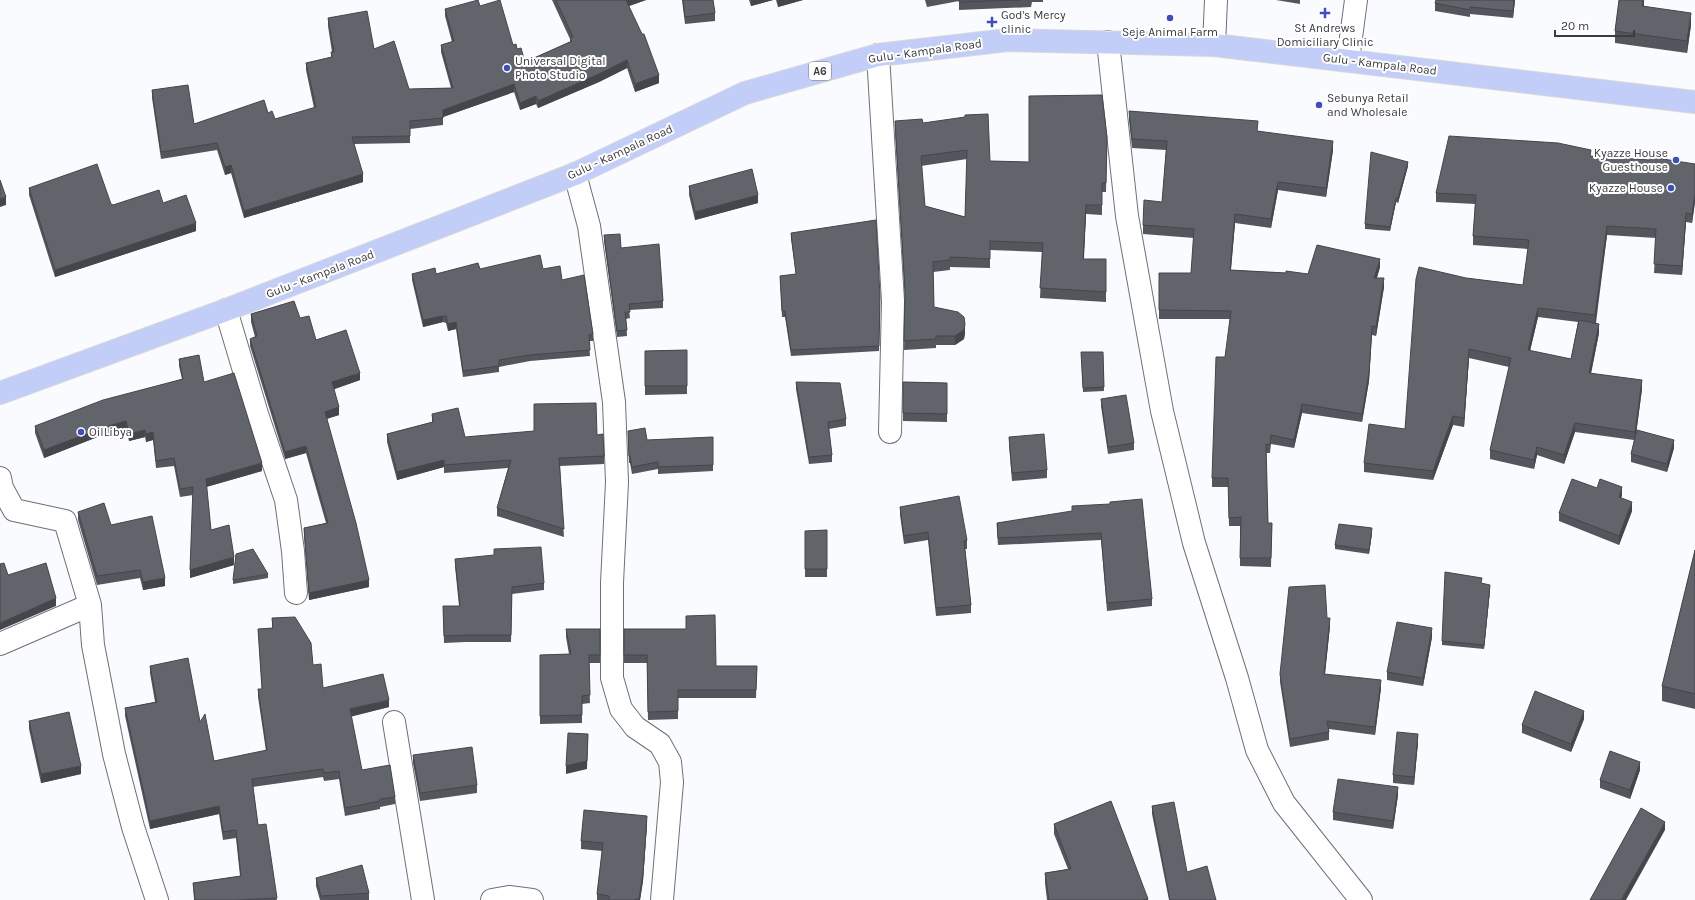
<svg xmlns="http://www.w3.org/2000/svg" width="1695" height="900" font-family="Karla,sans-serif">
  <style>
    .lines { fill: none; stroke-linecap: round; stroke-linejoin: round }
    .street-casing { stroke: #6d7078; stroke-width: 24 }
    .primary-casing { stroke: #d8d8d9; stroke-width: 24 }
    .street { stroke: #fff; stroke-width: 22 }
    .primary { stroke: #c2cef8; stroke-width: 22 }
    .wall { fill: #54565d; fill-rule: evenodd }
    .shaded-wall { fill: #45464c }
    .building { fill: #62646c; stroke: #45464c; fill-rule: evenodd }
    .poi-dot { fill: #3c4ec1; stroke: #fff; stroke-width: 1.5 }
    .labels { text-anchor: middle; stroke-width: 4; stroke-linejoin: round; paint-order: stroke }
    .shield { fill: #fff; stroke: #757679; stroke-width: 1 }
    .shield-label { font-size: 11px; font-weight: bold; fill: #3a3b3f }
    .poi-label { font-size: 12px; fill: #3a3b3f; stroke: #fff; text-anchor: start }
    .street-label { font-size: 12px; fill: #3a3b3f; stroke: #fff }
  </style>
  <rect width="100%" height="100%" fill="#fafbfe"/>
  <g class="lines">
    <defs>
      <path id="street" d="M 1108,42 L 1127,216 L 1162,411 L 1194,543 L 1237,678 L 1257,750 L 1284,803 L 1361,900
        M 1214,45 L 1216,0
        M 878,55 L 893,301 L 890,432
        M 1348,60 L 1356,0
        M 575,174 L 589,226 L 614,402 L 617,482 L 612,583 L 612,678 L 621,709 L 635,727 L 660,744 L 670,762 L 672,782 L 662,900
        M 226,310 L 257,414 L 286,500 L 293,551 L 296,593
        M 0,478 L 2,488 L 14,510 L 65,521 L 90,605 L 93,645 L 114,754 L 133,827 L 157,900
        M 0,644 L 90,605
        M 394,722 L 423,900
        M 492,900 L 509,897 L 532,900"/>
      <path id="primary" d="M 0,393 L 226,310 L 575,174 L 745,93 L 878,55 L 1008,40 L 1214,45 L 1695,102"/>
    </defs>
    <use href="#street" class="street-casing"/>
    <use href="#primary" class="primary-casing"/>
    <use href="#street" class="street"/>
    <use href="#primary" class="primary"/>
  </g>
  <path class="wall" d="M 552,0 L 646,0 L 629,6 L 659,83 L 635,92 L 627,68 L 599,82 L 538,108 L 536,104 L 520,110 L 514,92 L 443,117 L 443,125 L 410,129 L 410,143 L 354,144 L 363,182 L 244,218 L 231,173 L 225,175 L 217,150 L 161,159 L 152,98 L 152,90 L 194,124 L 268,113 L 275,119 L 314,108 L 306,70 L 306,63 L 331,57 L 331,52 L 332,52 L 328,26 L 328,18 L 374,49 L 409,89 L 451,88 L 441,52 L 441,45 L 452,42 L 445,16 L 445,9 L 480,6 L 513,45 L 517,49 L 525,62 L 570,42 L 570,39 Z
    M 682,0 L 713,0 L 715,13 L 715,21 L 685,24 Z
    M 749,0 L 773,0 L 751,6 Z
    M 776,0 L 803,0 L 778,7 Z
    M 925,0 L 1043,0 L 1043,2 L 1032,2 L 1031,7 L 959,10 L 959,1 L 927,7 Z
    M 1276,0 L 1300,0 L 1300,4 Z
    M 1515,0 L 1513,18 L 1470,14 L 1470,17 L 1435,11 L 1435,3 Z
    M 1619,0 L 1644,0 L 1644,6 L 1691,25 L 1687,53 L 1615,43 L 1615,31 Z
    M 1129,111 L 1258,131 L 1333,150 L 1326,197 L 1278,190 L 1271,228 L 1235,223 L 1231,270 L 1308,274 L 1380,267 L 1377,278 L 1384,287 L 1376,336 L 1372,335 L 1369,381 L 1362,422 L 1302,413 L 1294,448 L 1271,444 L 1270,453 L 1266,453 L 1268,523 L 1272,523 L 1271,567 L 1240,566 L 1240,526 L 1229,526 L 1228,487 L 1212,487 L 1212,478 L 1225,357 L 1230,319 L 1159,319 L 1159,273 L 1191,273 L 1194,238 L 1143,234 L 1143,225 L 1162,202 L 1166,150 L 1132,148 L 1129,120 Z
    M 895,121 L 923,123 L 990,161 L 1029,162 L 1107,137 L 1106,192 L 1102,192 L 1102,215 L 1086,214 L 1084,259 L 1106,259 L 1106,302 L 1040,298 L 1042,252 L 990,250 L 990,268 L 950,267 L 950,270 L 933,272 L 934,307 L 965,333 L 964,339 L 955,345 L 936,345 L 936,348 L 904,350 L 905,298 L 895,131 ZM 967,159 L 965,217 L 925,206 L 921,166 Z
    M 1591,156 L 1695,164 L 1695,202 L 1692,223 L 1686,222 L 1682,275 L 1654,273 L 1656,238 L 1607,235 L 1596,323 L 1599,333 L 1591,374 L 1642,389 L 1636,435 L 1674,448 L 1667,472 L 1631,462 L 1631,454 L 1634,440 L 1575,432 L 1564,464 L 1537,455 L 1534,469 L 1490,459 L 1490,450 L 1509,367 L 1469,358 L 1464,427 L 1453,425 L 1433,480 L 1364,472 L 1364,463 L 1405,429 L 1466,278 L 1523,285 L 1528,249 L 1473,245 L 1473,236 L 1475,204 L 1436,202 L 1436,193 ZM 1538,317 L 1578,322 L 1571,359 L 1530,351 Z
    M 1408,166 L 1398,203 L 1396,202 L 1390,231 L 1365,229 L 1365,224 Z
    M 689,186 L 758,203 L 695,220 L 689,195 Z
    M 29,188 L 113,205 L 163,203 L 196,231 L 55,277 L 29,195 Z
    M 791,233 L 880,296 L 879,351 L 791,356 L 785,317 L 782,317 L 780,276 L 796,274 L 791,239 Z
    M 604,235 L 621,248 L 663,301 L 663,308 L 629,310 L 630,318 L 626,319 L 627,336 L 617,337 L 604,241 Z
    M 480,269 L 543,269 L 562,280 L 593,334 L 593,341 L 589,341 L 590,356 L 530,361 L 499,367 L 499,372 L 463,377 L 456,329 L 448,331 L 446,323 L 443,322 L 423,327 L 412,280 L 412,274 L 436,274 Z
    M 251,314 L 300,318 L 316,340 L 360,380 L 334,389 L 339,415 L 327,419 L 369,587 L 309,600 L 304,536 L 304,528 L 326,523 L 306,453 L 285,459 L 250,346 L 250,339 L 255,337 L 251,322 Z
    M 687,350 L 687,394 L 645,395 L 645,351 Z
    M 1081,352 L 1103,352 L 1104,391 L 1083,392 Z
    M 179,359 L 204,382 L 262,471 L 206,487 L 211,530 L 234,565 L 190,578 L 193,495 L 180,497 L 174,466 L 156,468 L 153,440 L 146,442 L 145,437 L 129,441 L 126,429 L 105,434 L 44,458 L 35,433 L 35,426 L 182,379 L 179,366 Z
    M 796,382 L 846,419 L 846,426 L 829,429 L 832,455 L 832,462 L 809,464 L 796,389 Z
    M 903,382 L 947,383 L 947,422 L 903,421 Z
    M 1101,399 L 1134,443 L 1134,450 L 1108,454 L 1101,406 Z
    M 432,414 L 465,437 L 597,435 L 604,456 L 604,464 L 560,466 L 564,537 L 497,516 L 497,508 L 508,468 L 444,473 L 444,467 L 397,480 L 387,442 L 387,434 L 432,422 Z
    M 713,437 L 713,471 L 658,474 L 658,469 L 632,474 L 630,463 L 629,463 L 628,438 L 647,440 Z
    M 1009,437 L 1047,470 L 1047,478 L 1012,481 L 1009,445 Z
    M 1597,488 L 1622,495 L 1621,498 L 1632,511 L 1619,545 L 1559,521 L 1559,513 Z
    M 1110,504 L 1152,599 L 1152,606 L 1107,611 L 1101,540 L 998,545 L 997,531 L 997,523 L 1072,512 Z
    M 900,507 L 967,540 L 967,549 L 965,549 L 971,605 L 971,613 L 936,616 L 928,540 L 904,544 L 900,515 Z
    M 78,512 L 111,525 L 165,586 L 143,590 L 140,578 L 97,585 L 78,520 Z
    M 827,530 L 827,577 L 805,577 L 805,531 Z
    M 1372,533 L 1369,554 L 1335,549 L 1335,545 Z
    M 1695,550 L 1695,709 L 1662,701 L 1662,686 Z
    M 455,559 L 544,583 L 544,590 L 512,594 L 511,642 L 466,642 L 444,643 L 443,606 L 459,606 L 455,566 Z
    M 268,574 L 268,578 L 233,584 L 233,580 Z
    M 1482,583 L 1490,590 L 1484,649 L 1442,645 L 1442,641 Z
    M 272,618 L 313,665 L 323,688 L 389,707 L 351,716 L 362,770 L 395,797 L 395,804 L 380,807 L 380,809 L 345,816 L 339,779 L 324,781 L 323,777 L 253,787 L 258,825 L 277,900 L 194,900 L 193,883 L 240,876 L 236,838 L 223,840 L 219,814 L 150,829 L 125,716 L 125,708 L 155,702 L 150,673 L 150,666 L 200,722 L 214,761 L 266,751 L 258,697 L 258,689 L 262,689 L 258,629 L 272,628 Z
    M 1327,618 L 1330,626 L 1325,674 L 1381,688 L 1375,735 L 1329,729 L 1329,740 L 1290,747 L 1280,682 L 1280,674 Z
    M 566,629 L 600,629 L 600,663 L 589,663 L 590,703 L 582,704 L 582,723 L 540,724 L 540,655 L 569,654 L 566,637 Z
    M 624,629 L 716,666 L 757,666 L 756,698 L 678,698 L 678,719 L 648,720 L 647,663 L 624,663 Z
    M 1432,637 L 1423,686 L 1387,680 L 1387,672 Z
    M 1584,719 L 1571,752 L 1522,733 L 1522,725 Z
    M 29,721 L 81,774 L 41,783 L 29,729 Z
    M 1418,742 L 1414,785 L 1393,783 L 1393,775 Z
    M 413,755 L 477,785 L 477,793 L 420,801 L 413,763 Z
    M 1640,770 L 1630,799 L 1600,788 L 1600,780 Z
    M 1398,795 L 1393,829 L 1333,820 L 1333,812 Z
    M 1152,806 L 1187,872 L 1216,900 L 1169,900 L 1152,814 Z
    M 647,824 L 643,881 L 640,900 L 597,900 L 597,894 L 602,851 L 581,849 L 581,841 Z
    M 1054,824 L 1148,899 L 1148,900 L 1047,900 L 1045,883 L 1045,873 L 1068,869 L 1054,834 Z
    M 316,878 L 369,893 L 369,900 L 320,900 L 316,886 Z"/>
  <path class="shaded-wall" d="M 626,0 L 646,0 L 626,7 Z
    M 751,0 L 773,0 L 751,6 Z
    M 778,0 L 803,0 L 778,7 Z
    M 1514,0 L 1515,0 L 1513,18 L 1513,11 Z
    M 1643,0 L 1644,0 L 1642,18 L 1642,6 Z
    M 1691,13 L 1691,25 L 1687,53 L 1687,41 Z
    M 627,60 L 627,68 L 599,82 L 538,108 L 538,101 Z
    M 659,75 L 659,83 L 635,92 L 635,84 Z
    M 514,84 L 514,92 L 443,117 L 443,110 Z
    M 536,96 L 536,104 L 520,110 L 520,103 Z
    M 1333,141 L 1333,150 L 1326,197 L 1326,188 Z
    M 1408,162 L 1408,166 L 1398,203 L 1398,198 Z
    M 231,165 L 231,173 L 225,175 L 225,167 Z
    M 363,174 L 363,182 L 244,218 L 244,211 Z
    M 1278,182 L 1278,190 L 1271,228 L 1271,219 Z
    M 1695,194 L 1695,202 L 1692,223 L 1692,214 Z
    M 758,195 L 758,203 L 695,220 L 695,212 Z
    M 6,197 L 6,205 L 0,207 L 0,199 Z
    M 1396,198 L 1396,202 L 1390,231 L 1390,227 Z
    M 1086,205 L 1086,214 L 1083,269 L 1083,259 Z
    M 1686,213 L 1686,222 L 1682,275 L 1682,266 Z
    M 1235,214 L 1235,223 L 1230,279 L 1230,270 Z
    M 196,223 L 196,231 L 55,277 L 55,270 Z
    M 1607,226 L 1607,235 L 1595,324 L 1595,315 Z
    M 1380,259 L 1380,267 L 1374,286 L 1374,278 Z
    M 1384,278 L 1384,287 L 1376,336 L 1376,327 Z
    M 1538,308 L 1538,317 L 1528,359 L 1528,350 Z
    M 443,316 L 443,322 L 423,327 L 423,320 Z
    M 456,322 L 456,329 L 448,331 L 448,324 Z
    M 965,324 L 965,333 L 964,339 L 955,345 L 955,336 Z
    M 1599,324 L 1599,333 L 1589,382 L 1589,373 Z
    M 1372,326 L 1369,381 L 1362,422 L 1362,414 Z
    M 1469,349 L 1469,358 L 1464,427 L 1464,418 Z
    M 360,373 L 360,380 L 332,390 L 332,382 Z
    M 1642,380 L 1642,389 L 1635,441 L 1635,432 Z
    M 1302,404 L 1302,413 L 1294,448 L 1294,440 Z
    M 339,407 L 339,415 L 325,419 L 325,412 Z
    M 1453,416 L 1453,425 L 1433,480 L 1433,471 Z
    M 126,421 L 126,429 L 105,434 L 44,458 L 44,450 L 105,427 Z
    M 1575,423 L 1575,432 L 1564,464 L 1564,455 Z
    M 145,430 L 145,437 L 129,441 L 129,434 Z
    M 153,432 L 153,440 L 146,442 L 146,434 Z
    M 1674,440 L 1674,448 L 1667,472 L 1667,464 Z
    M 306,446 L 306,453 L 285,459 L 285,452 Z
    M 1537,447 L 1537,455 L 1534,469 L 1534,460 Z
    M 444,460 L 444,467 L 397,480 L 397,472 Z
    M 262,463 L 262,471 L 206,487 L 206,479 Z
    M 1622,487 L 1622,495 L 1619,505 L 1619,497 Z
    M 1632,502 L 1632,511 L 1619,545 L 1619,536 Z
    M 1372,528 L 1372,533 L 1369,554 L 1369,550 Z
    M 234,557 L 234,565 L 190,578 L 190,570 Z
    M 165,578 L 165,586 L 143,590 L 143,582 Z
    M 369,580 L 369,587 L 309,600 L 309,593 Z
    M 1490,585 L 1490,590 L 1484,649 L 1484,645 Z
    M 56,598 L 56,606 L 0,630 L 0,623 Z
    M 1330,618 L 1330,626 L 1324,682 L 1324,674 Z
    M 1432,628 L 1432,637 L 1423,686 L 1423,678 Z
    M 1381,680 L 1381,688 L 1375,735 L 1375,727 Z
    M 389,700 L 389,707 L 350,717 L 350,709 Z
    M 1584,711 L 1584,719 L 1571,752 L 1571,744 Z
    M 588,734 L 587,769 L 566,774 L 566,766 Z
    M 1418,734 L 1418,742 L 1414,785 L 1414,777 Z
    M 1640,762 L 1640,770 L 1630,799 L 1630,790 Z
    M 81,766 L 81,774 L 41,783 L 41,774 Z
    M 1398,787 L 1398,795 L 1393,829 L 1393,821 Z
    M 219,806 L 219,814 L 150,829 L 150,821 Z
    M 647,816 L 647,824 L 643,881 L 640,900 L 639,900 L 643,873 Z
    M 1665,822 L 1665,830 L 1626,900 L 1621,900 Z"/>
  <path class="building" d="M 478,0 L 480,6 L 500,0 L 513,45 L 516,44 L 517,49 L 521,48 L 525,62 L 572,41 L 570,39 L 573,37 L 556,0 L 626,0 L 642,34 L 644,34 L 659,75 L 635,84 L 627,60 L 599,74 L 538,101 L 536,96 L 520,103 L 514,84 L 443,110 L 443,118 L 410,121 L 410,136 L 352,137 L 363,174 L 244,211 L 231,165 L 225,167 L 217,143 L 161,152 L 152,90 L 188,85 L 194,124 L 264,100 L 268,113 L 272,111 L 275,119 L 316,107 L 306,63 L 332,57 L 331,52 L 334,52 L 328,18 L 367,11 L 374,49 L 394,41 L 409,89 L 453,88 L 441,45 L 454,41 L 445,9 Z
    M 683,0 L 713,0 L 715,13 L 685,17 Z
    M 959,0 L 1020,0 L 959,2 Z
    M 1436,0 L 1514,0 L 1513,11 L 1470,7 L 1470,10 L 1435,3 Z
    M 1619,0 L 1643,0 L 1642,6 L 1691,13 L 1687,41 L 1615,31 Z
    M 1102,95 L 1107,137 L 1106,183 L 1102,183 L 1102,205 L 1086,205 L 1083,259 L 1106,259 L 1106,292 L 1040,288 L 1043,243 L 990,241 L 990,259 L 950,257 L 950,260 L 933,262 L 934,307 L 958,312 L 964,317 L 965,324 L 964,330 L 955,336 L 936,336 L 936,339 L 904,341 L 905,291 L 895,121 L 922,119 L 923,123 L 965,117 L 965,115 L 988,114 L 990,161 L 1029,162 L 1029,96 ZM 967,150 L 965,217 L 925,206 L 921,156 Z
    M 1129,111 L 1258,121 L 1257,131 L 1333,141 L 1326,188 L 1278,182 L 1271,219 L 1235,214 L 1230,270 L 1286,273 L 1286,271 L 1308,274 L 1317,245 L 1380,259 L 1374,278 L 1384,278 L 1376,327 L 1372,326 L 1369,373 L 1362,414 L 1302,404 L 1294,440 L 1271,435 L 1270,445 L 1266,444 L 1268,523 L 1272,523 L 1271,558 L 1240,558 L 1241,517 L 1229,518 L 1228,478 L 1212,478 L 1216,357 L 1225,357 L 1231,311 L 1159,310 L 1159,273 L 1191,273 L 1194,229 L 1143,225 L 1144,200 L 1162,202 L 1167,141 L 1132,139 Z
    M 1449,136 L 1558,143 L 1591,150 L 1590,156 L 1650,160 L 1650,157 L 1695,164 L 1695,194 L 1692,214 L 1686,213 L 1682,266 L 1654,264 L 1656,229 L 1607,226 L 1595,315 L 1538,308 L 1528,350 L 1571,359 L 1579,320 L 1599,324 L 1589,373 L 1642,380 L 1635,432 L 1575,423 L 1564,455 L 1537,447 L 1534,460 L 1490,450 L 1511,358 L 1469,349 L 1464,418 L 1453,416 L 1433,471 L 1364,463 L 1369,424 L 1405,429 L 1416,279 L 1419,267 L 1466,278 L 1523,285 L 1529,240 L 1473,236 L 1476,195 L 1436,193 Z
    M 1371,152 L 1408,162 L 1398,198 L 1396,198 L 1390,227 L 1365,224 Z
    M 97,164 L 111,204 L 113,205 L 159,190 L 163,203 L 186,195 L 196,223 L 55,270 L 29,188 Z
    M 752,169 L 758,195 L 695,212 L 689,186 Z
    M 0,180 L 6,197 L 0,199 Z
    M 876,220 L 880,296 L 879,346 L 791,350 L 785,311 L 782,311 L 780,276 L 796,274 L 791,233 Z
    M 620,234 L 621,248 L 659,244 L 663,301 L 629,304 L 630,312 L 625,312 L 627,330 L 617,331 L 604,235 Z
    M 540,255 L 543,269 L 560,266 L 562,280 L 584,275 L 593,334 L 589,335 L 590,350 L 530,355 L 499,360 L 499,366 L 463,371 L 456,322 L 448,324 L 446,316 L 443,316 L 423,320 L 412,274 L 435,268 L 436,274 L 478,263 L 480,269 Z
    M 294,301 L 300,318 L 309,316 L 316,340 L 346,330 L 360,373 L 332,382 L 339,407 L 325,412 L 356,523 L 369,580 L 309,593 L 304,528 L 328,523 L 306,446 L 285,452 L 250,339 L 257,336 L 251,314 Z
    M 687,350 L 687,386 L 645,386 L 645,351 Z
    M 1081,352 L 1103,352 L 1104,387 L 1083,388 Z
    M 199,355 L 204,382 L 234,373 L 262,463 L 206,479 L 211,530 L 229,525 L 234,557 L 190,570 L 193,487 L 180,489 L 174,458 L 156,461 L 153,432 L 146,434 L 145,430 L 129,434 L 126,421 L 105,427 L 44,450 L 35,426 L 103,400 L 183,379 L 179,359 Z
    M 796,382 L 840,383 L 846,419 L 828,422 L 832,455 L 809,457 Z
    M 903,382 L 947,383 L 947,414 L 903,413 Z
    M 1126,395 L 1134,443 L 1108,447 L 1101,399 Z
    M 596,403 L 597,435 L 603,434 L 604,456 L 559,458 L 564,529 L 497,508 L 511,460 L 444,465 L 444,460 L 397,472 L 387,434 L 433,422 L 432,414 L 458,408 L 465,437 L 534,431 L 534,404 Z
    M 645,428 L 647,440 L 713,437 L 713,465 L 658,467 L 658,462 L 632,467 L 630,456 L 629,456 L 628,431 Z
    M 1637,430 L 1674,440 L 1667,464 L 1631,454 Z
    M 1044,434 L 1047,470 L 1012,473 L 1009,437 Z
    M 1572,479 L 1597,488 L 1600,479 L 1622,487 L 1619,497 L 1632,502 L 1619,536 L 1559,513 Z
    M 959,496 L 967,540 L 964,541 L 971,605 L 936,608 L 928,532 L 904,536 L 900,507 Z
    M 1142,499 L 1152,599 L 1107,603 L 1101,533 L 998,538 L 997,523 L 1072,511 L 1072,506 L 1110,504 L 1110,502 Z
    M 104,503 L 111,525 L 152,516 L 165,578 L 143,582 L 140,570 L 97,576 L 78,512 Z
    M 1339,524 L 1372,528 L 1369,550 L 1335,545 Z
    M 827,530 L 827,569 L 805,569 L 805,531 Z
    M 541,547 L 544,583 L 512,587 L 511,635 L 466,635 L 444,636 L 443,606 L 460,606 L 455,559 L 494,555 L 494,549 Z
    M 253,549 L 268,574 L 233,580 L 236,554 Z
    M 1695,550 L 1695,694 L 1662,686 Z
    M 4,563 L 8,575 L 46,563 L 56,598 L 0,623 L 0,564 Z
    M 1445,572 L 1482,578 L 1481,583 L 1490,585 L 1484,645 L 1442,641 Z
    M 1325,585 L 1327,618 L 1330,618 L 1324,674 L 1381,680 L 1375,727 L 1327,721 L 1329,732 L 1290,739 L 1280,674 L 1289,587 Z
    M 715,615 L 716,666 L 757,666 L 756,690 L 678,690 L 678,711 L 648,712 L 647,655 L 624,655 L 624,629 L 686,629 L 686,616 Z
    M 295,617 L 311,643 L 313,665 L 321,664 L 323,688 L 383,674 L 389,700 L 350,709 L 362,770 L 390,765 L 395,797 L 380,799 L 380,801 L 345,808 L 339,771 L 324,773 L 323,769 L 252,779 L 258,825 L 266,824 L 277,898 L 238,900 L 195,900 L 193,883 L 241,876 L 236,830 L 223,832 L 219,806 L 150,821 L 125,708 L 157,702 L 150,666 L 188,658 L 200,722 L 205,714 L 214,761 L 267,750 L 258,689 L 262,689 L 258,629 L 273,628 L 272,618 Z
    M 1397,622 L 1432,628 L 1423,678 L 1387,672 Z
    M 566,629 L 600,629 L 600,655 L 589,655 L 590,695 L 582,696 L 582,715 L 540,716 L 540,655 L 571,654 Z
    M 1535,691 L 1584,711 L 1571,744 L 1522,725 Z
    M 69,712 L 81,766 L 41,774 L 29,721 Z
    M 1397,732 L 1418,734 L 1414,777 L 1393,775 Z
    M 568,733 L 588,734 L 587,761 L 566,766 Z
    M 472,747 L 477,785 L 420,793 L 413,755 Z
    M 1610,751 L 1640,762 L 1630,790 L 1600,780 Z
    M 1338,779 L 1398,787 L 1393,821 L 1333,812 Z
    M 1111,801 L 1148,899 L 1142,900 L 1049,900 L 1045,873 L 1071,869 L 1054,824 Z
    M 1174,802 L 1187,872 L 1207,866 L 1216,900 L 1170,900 L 1152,806 Z
    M 1641,808 L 1665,822 L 1621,900 L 1590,900 Z
    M 584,810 L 647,816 L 643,873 L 639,899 L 635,899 L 635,900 L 609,900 L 609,896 L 597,894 L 603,843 L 581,841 Z
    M 362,865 L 369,893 L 321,896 L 316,878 Z"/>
  <g class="poi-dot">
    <path d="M1323 7h4v4h4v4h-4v4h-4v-4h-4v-4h4z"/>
    <circle cx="1170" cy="18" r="4"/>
    <path d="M990 16h4v4h4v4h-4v4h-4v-4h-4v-4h4z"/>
    <circle cx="507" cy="68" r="4"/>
    <circle cx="1319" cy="105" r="4"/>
    <circle cx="1676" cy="160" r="4"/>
    <circle cx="1671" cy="188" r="4"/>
    <circle cx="81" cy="432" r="4"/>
  </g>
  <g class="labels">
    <rect class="shield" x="809" y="62" width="22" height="18" rx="3"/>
    <g class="shield-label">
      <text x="820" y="75">A6</text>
    </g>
    <g class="poi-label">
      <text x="1001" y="19">God's Mercy<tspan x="1001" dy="14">clinic</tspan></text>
      <text x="1325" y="32" text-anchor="middle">St Andrews<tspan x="1325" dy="14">Domiciliary Clinic</tspan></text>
      <text x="1170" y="36" text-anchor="middle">Seje Animal Farm</text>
      <text x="515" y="65">Universal Digital<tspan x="515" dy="14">Photo Studio</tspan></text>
      <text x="1327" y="102">Sebunya Retail<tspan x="1327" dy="14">and Wholesale</tspan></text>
      <text x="1668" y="157" text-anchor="end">Kyazze House<tspan x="1668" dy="14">Guesthouse</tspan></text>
      <text x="1663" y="192" text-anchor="end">Kyazze House</text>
      <text x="89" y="436">OilLibya</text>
    </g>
    <g class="street-label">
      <text transform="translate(925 51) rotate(-8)" y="4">Gulu - Kampala Road</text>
      <text transform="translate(1380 64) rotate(7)" y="4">Gulu - Kampala Road</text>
      <text transform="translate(620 152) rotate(-25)" y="4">Gulu - Kampala Road</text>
      <text transform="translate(320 274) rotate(-21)" y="4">Gulu - Kampala Road</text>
    </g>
  </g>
  <path d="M1555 30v6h79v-6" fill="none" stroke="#3a3b3f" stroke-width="2"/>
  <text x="1561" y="30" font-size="12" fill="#3a3b3f" stroke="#ffffff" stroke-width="3" paint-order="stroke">20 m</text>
</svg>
